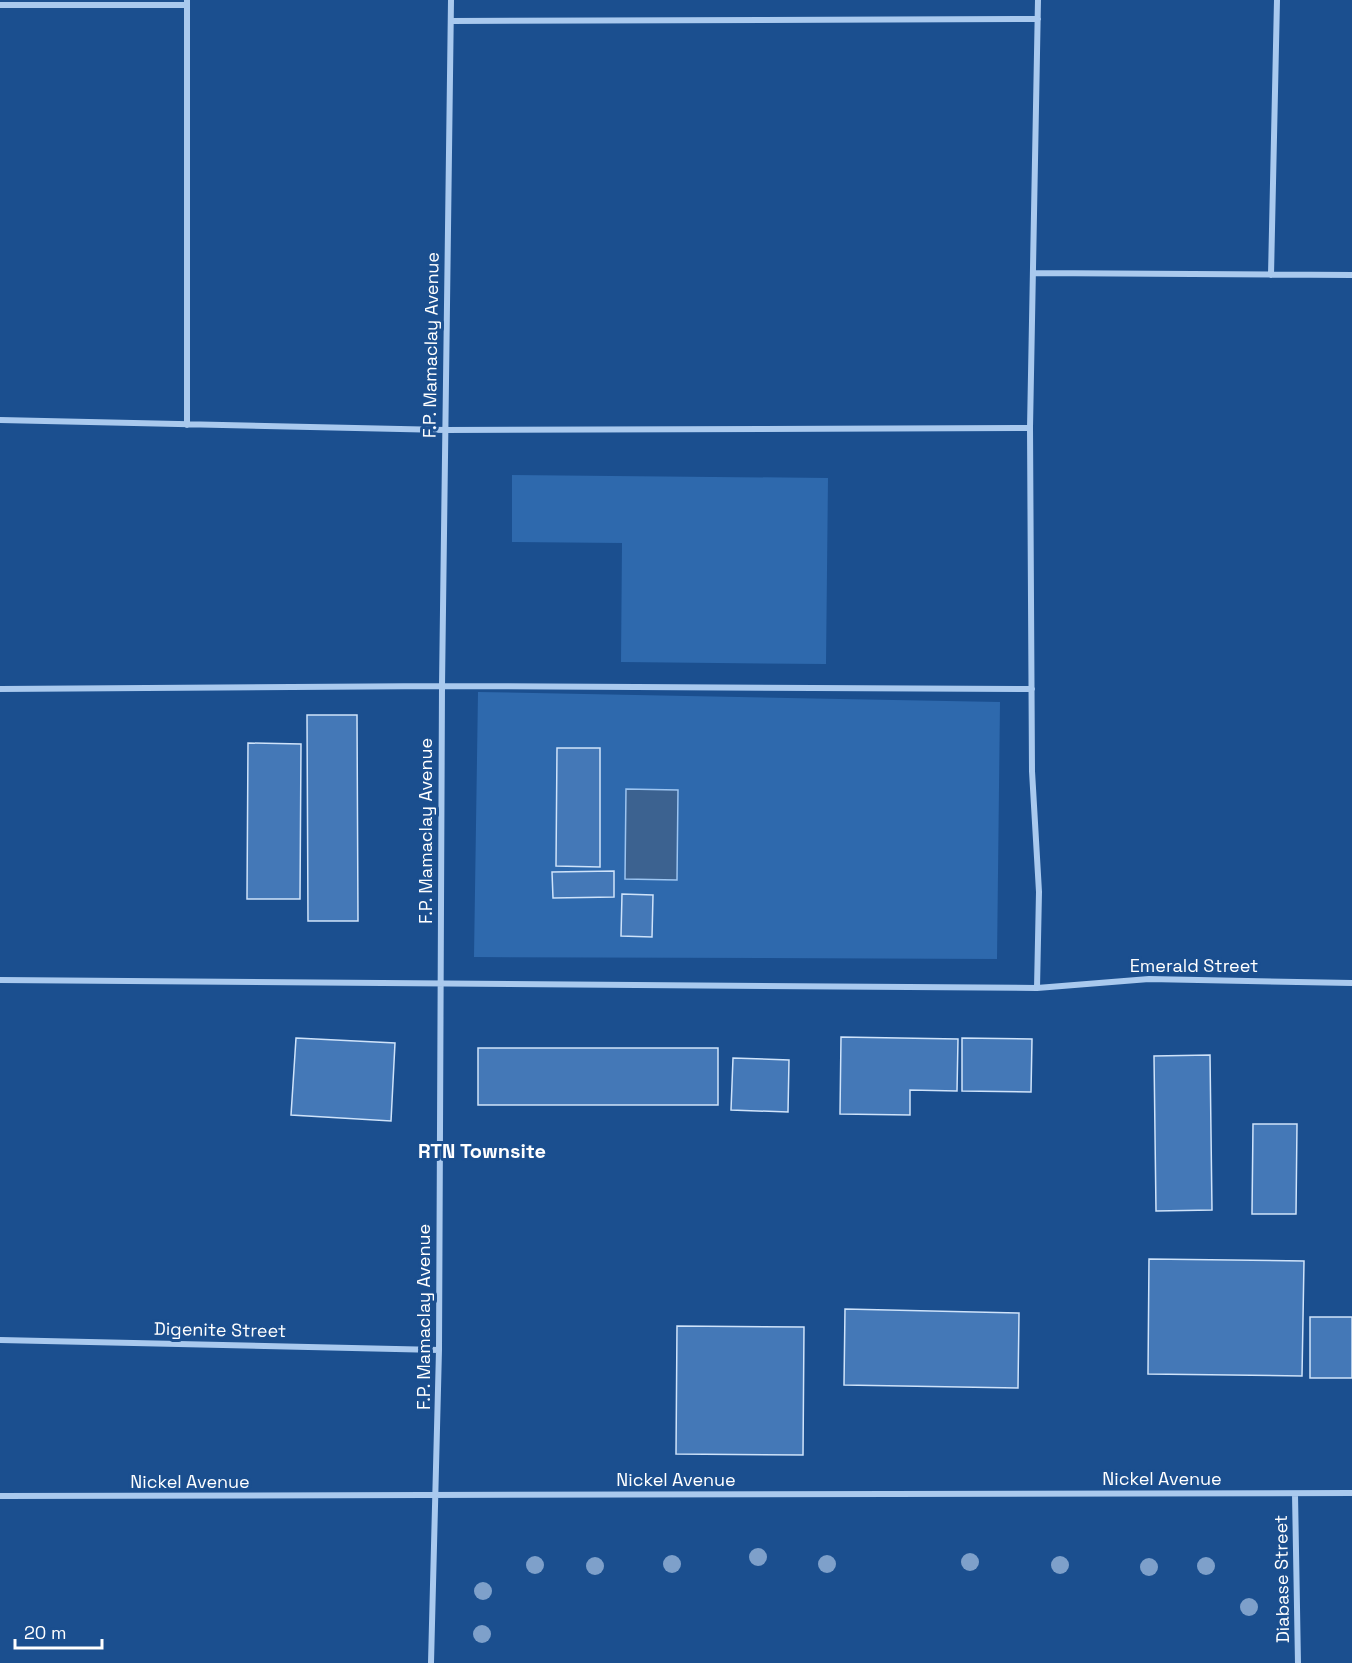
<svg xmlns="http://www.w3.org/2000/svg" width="1352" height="1663" font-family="'Space Grotesk',sans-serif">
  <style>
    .green { fill: #2e69ad }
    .water { fill: #3c6290; stroke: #9cc4f0; stroke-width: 1.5 }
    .building { fill: #4478b7; stroke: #cfe3fa; stroke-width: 1.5 }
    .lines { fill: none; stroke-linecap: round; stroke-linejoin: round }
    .street { stroke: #a9c9ee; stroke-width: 6 }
    .tree { fill: #7ea0ca }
    .labels { text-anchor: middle; stroke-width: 6; stroke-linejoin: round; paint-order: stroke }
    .street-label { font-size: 18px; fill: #fff; stroke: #1b4f8f }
    .neighbourhood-label { font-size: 20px; font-weight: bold; fill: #fff; stroke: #1b4f8f }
  </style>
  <rect width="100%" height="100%" fill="#1b4f8f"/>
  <path class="green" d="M 512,475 L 828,478 L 826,664 L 621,662 L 622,543 L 512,542 Z
    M 478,692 L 1000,702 L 997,959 L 474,957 Z"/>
  <path class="water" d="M 626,789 L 678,790 L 677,880 L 625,879 Z"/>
  <path class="building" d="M 307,715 L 357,715 L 358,921 L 308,921 Z
    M 248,743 L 301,744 L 300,899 L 247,899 Z
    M 557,748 L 600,748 L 600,867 L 556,866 Z
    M 614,871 L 614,897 L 553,898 L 552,872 Z
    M 622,894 L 653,895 L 652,937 L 621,936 Z
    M 841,1037 L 958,1039 L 957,1091 L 910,1090 L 910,1115 L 840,1114 Z
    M 296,1038 L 395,1043 L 391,1121 L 291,1115 Z
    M 962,1038 L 1032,1039 L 1031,1092 L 962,1091 Z
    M 478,1048 L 718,1048 L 718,1105 L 478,1105 Z
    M 1210,1055 L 1212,1210 L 1156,1211 L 1154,1056 Z
    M 733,1058 L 789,1060 L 788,1112 L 731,1110 Z
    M 1253,1124 L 1297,1124 L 1296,1214 L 1252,1214 Z
    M 1149,1259 L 1304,1261 L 1302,1376 L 1148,1374 Z
    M 845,1309 L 1019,1313 L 1018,1388 L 844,1385 Z
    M 1310,1317 L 1352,1317 L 1352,1378 L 1310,1378 Z
    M 677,1326 L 804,1327 L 803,1455 L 676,1454 Z"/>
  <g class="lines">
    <path class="street" d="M 187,0 L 187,425
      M 0,5 L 186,5
      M 451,21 L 1038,19
      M 1034,273 L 1352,275
      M 1271,275 L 1277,0
      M 0,420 L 445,430 L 1030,428
      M 0,689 L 442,686 L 1032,689
      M 0,980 L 1037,988 L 1149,979 L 1352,983
      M 1037,988 L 1039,892 L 1032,771 L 1030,428 L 1038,0
      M 0,1340 L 439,1350
      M 1295,1494 L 1298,1663
      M 0,1496 L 1352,1493
      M 431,1663 L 439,1350 L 442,686 L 451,0"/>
  </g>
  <g class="tree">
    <circle cx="758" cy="1557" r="9"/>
    <circle cx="970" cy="1562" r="9"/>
    <circle cx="672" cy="1564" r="9"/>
    <circle cx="827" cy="1564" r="9"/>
    <circle cx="535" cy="1565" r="9"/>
    <circle cx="1060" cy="1565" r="9"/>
    <circle cx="595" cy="1566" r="9"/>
    <circle cx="1206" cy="1566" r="9"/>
    <circle cx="1149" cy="1567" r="9"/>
    <circle cx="483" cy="1591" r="9"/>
    <circle cx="1249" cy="1607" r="9"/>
    <circle cx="482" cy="1634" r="9"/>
  </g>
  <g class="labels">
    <g class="street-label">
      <text transform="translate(431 345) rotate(-89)" y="6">F.P. Mamaclay Avenue</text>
      <text transform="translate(426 831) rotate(-90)" y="6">F.P. Mamaclay Avenue</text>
      <text x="1194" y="972">Emerald Street</text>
      <text transform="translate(424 1317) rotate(-90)" y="6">F.P. Mamaclay Avenue</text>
      <text transform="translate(220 1330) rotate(1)" y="6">Digenite Street</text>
      <text x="1162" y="1485">Nickel Avenue</text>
      <text x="676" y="1486">Nickel Avenue</text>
      <text x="190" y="1488">Nickel Avenue</text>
      <text transform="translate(1282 1579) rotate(-91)" y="6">Diabase Street</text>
    </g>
    <g class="neighbourhood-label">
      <text x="482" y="1158">RTN Townsite</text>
    </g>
  </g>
  <path d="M15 1639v9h87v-9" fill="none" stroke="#ffffff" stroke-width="3"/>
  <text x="24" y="1639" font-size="18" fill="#ffffff" stroke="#1b4f8f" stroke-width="4.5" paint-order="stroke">20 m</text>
</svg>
